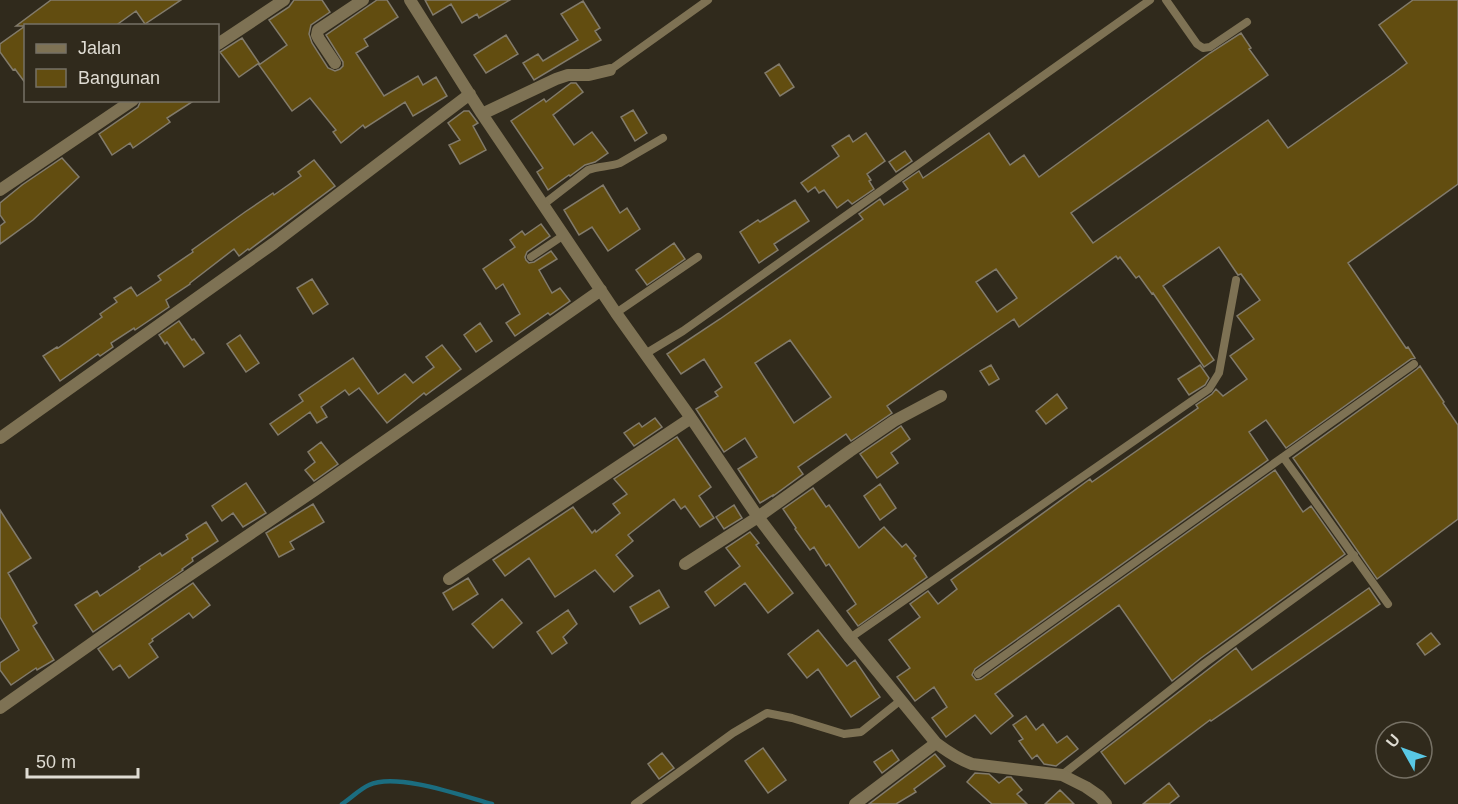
<svg xmlns="http://www.w3.org/2000/svg" width="1458" height="804" font-family="Arial,sans-serif">
  <style>
    .lines { fill: none; stroke-linecap: round; stroke-linejoin: round }
    .stream { stroke: #1b6d80; stroke-width: 4.5 }
    .building { fill: #624d10; stroke: #827b6b; stroke-width: 1.5; fill-rule: evenodd }
    .lane { stroke: #7e7254; stroke-width: 8 }
    .street { stroke: #7e7254; stroke-width: 12 }
  </style>
  <rect width="100%" height="100%" fill="#302a1c"/>
  <g class="lines">
    <path class="stream" d="M 342,804 C 351,798 360,789 369,785 C 396,772 463,796 492,804"/>
  </g>
  <path class="building" d="M 51,0 L 181,0 L 145,24 L 136,11 L 115,26 L 26,26 L 26,84 L 15,69 L 13,70 L 0,52 L 0,44 L 25,26 L 16,26 Z
    M 294,0 L 322,0 L 330,12 L 311,25 L 309,34 L 312,43 L 328,68 L 335,71 L 340,69 L 343,66 L 343,62 L 326,35 L 377,0 L 387,0 L 398,17 L 364,39 L 368,46 L 356,53 L 384,96 L 418,76 L 423,85 L 436,77 L 447,96 L 413,116 L 405,102 L 365,128 L 363,125 L 341,143 L 333,132 L 336,130 L 310,98 L 292,111 L 259,65 L 287,45 L 269,20 L 289,7 Z
    M 425,0 L 510,0 L 479,18 L 477,14 L 462,23 L 451,4 L 433,15 Z
    M 1413,0 L 1458,0 L 1458,184 L 1348,263 L 1406,348 L 1408,347 L 1415,358 L 1411,359 L 1286,448 L 1266,420 L 1249,432 L 1268,460 L 975,669 L 972,675 L 976,680 L 981,679 L 1275,470 L 1303,512 L 1311,506 L 1345,554 L 1201,658 L 1172,681 L 1119,605 L 995,694 L 1013,716 L 991,734 L 975,715 L 946,737 L 932,718 L 947,707 L 934,687 L 915,701 L 897,677 L 910,668 L 889,640 L 920,617 L 910,604 L 928,591 L 938,604 L 957,589 L 951,580 L 1090,479 L 1092,482 L 1198,408 L 1196,405 L 1212,394 L 1216,389 L 1223,396 L 1247,379 L 1230,356 L 1254,339 L 1237,316 L 1260,300 L 1241,274 L 1238,275 L 1219,247 L 1163,286 L 1214,360 L 1204,367 L 1153,293 L 1152,294 L 1139,276 L 1136,278 L 1120,257 L 1118,259 L 1116,256 L 1019,327 L 1014,319 L 887,406 L 892,413 L 851,441 L 846,434 L 798,467 L 803,474 L 773,496 L 773,495 L 760,503 L 738,469 L 757,457 L 745,438 L 724,452 L 696,409 L 718,396 L 715,392 L 722,387 L 704,359 L 681,374 L 667,354 L 720,319 L 863,219 L 859,214 L 880,199 L 884,205 L 908,189 L 903,182 L 919,171 L 923,178 L 989,133 L 1010,165 L 1024,155 L 1039,177 L 1210,53 L 1241,33 L 1251,48 L 1249,49 L 1268,75 L 1071,213 L 1093,243 L 1268,120 L 1288,148 L 1394,73 L 1407,63 L 1379,25 ZM 996,269 L 1017,298 L 997,312 L 976,282 ZM 790,340 L 831,397 L 794,423 L 755,363 Z
    M 583,1 L 600,28 L 595,31 L 601,40 L 534,80 L 523,63 L 538,54 L 543,61 L 578,40 L 561,14 Z
    M 506,35 L 518,54 L 486,73 L 474,55 Z
    M 242,38 L 259,63 L 239,77 L 220,52 Z
    M 779,64 L 794,87 L 780,96 L 765,73 Z
    M 571,83 L 576,83 L 583,92 L 553,115 L 574,145 L 592,132 L 608,153 L 595,162 L 585,165 L 570,176 L 569,175 L 548,190 L 537,172 L 543,168 L 511,121 L 544,99 L 546,102 Z
    M 141,100 L 195,100 L 167,118 L 170,122 L 133,148 L 130,143 L 112,155 L 99,134 L 138,107 Z
    M 633,110 L 647,133 L 635,141 L 621,117 Z
    M 464,111 L 469,111 L 478,123 L 473,126 L 486,150 L 460,164 L 449,145 L 460,140 L 448,123 Z
    M 866,133 L 885,161 L 867,174 L 871,180 L 869,181 L 874,189 L 852,204 L 848,200 L 837,208 L 824,190 L 819,193 L 815,187 L 808,192 L 801,183 L 839,156 L 832,146 L 849,135 L 853,142 Z
    M 905,151 L 912,161 L 896,172 L 889,162 Z
    M 62,158 L 79,177 L 33,220 L 0,244 L 0,226 L 5,222 L 0,215 L 0,203 L 22,185 Z
    M 314,160 L 335,186 L 249,250 L 248,249 L 239,256 L 234,249 L 190,283 L 190,284 L 166,300 L 169,307 L 135,330 L 134,328 L 111,343 L 113,347 L 100,356 L 98,354 L 60,381 L 43,356 L 57,347 L 58,348 L 102,317 L 100,314 L 117,302 L 114,298 L 131,287 L 137,296 L 161,280 L 158,276 L 193,252 L 192,250 L 245,212 L 273,193 L 274,195 L 301,176 L 298,172 Z
    M 603,185 L 620,213 L 627,208 L 640,229 L 608,251 L 592,227 L 579,235 L 564,210 Z
    M 795,200 L 809,221 L 774,244 L 778,250 L 759,263 L 740,232 L 758,220 L 760,222 Z
    M 541,224 L 550,236 L 527,252 L 525,257 L 526,260 L 529,263 L 534,262 L 551,251 L 557,259 L 539,270 L 552,293 L 560,288 L 570,301 L 550,315 L 548,313 L 515,336 L 506,323 L 520,314 L 503,284 L 496,289 L 483,269 L 515,247 L 510,240 L 522,231 L 525,235 Z
    M 674,243 L 685,259 L 647,285 L 636,270 Z
    M 312,279 L 328,304 L 313,314 L 297,288 Z
    M 179,321 L 192,340 L 194,339 L 204,353 L 184,367 L 167,342 L 165,344 L 159,335 Z
    M 480,323 L 492,341 L 476,352 L 464,335 Z
    M 240,335 L 259,363 L 246,372 L 227,344 Z
    M 442,345 L 461,369 L 426,395 L 424,393 L 387,423 L 359,388 L 349,395 L 345,390 L 321,407 L 327,417 L 317,423 L 310,412 L 278,435 L 270,424 L 303,401 L 299,395 L 353,358 L 378,394 L 405,374 L 413,383 L 434,367 L 426,357 Z
    M 991,365 L 999,379 L 989,385 L 980,371 Z
    M 1200,365 L 1209,378 L 1205,385 L 1189,395 L 1178,379 Z
    M 1420,366 L 1444,402 L 1443,403 L 1458,425 L 1458,519 L 1377,579 L 1293,458 L 1417,369 Z
    M 1057,394 L 1067,408 L 1046,424 L 1036,411 Z
    M 655,418 L 662,427 L 634,446 L 624,433 L 639,423 L 642,427 Z
    M 901,426 L 910,439 L 891,453 L 898,463 L 877,478 L 860,454 Z
    M 677,437 L 711,487 L 699,496 L 714,518 L 700,527 L 685,506 L 681,509 L 674,499 L 628,535 L 633,541 L 616,555 L 633,576 L 614,592 L 595,570 L 555,597 L 529,558 L 505,576 L 493,560 L 573,507 L 592,533 L 595,530 L 596,532 L 620,513 L 613,504 L 627,494 L 614,479 Z
    M 321,442 L 338,464 L 314,481 L 305,470 L 315,462 L 308,452 Z
    M 246,483 L 266,513 L 243,527 L 233,513 L 222,521 L 212,506 Z
    M 880,484 L 896,508 L 880,520 L 864,496 Z
    M 813,488 L 826,507 L 829,505 L 859,548 L 884,527 L 902,547 L 906,544 L 916,556 L 914,558 L 927,577 L 858,626 L 847,611 L 856,604 L 829,564 L 826,566 L 814,547 L 810,550 L 795,529 L 796,528 L 783,509 Z
    M 313,504 L 324,522 L 290,542 L 294,549 L 279,557 L 266,533 Z
    M 734,505 L 742,518 L 724,529 L 716,517 Z
    M 0,510 L 31,558 L 8,573 L 37,623 L 33,626 L 54,660 L 37,670 L 36,668 L 11,685 L 0,670 L 0,663 L 19,650 L 0,617 Z
    M 206,522 L 218,541 L 192,558 L 193,561 L 182,569 L 183,570 L 93,632 L 75,605 L 97,591 L 100,596 L 140,569 L 139,567 L 160,553 L 162,556 L 188,539 L 186,535 Z
    M 750,532 L 759,543 L 756,545 L 793,593 L 768,613 L 745,583 L 715,606 L 705,592 L 740,566 L 726,548 Z
    M 468,578 L 478,594 L 453,610 L 443,593 Z
    M 193,583 L 210,605 L 193,618 L 189,613 L 152,639 L 153,641 L 149,644 L 158,657 L 129,678 L 120,665 L 113,670 L 98,649 Z
    M 1369,588 L 1380,604 L 1211,721 L 1210,720 L 1125,784 L 1101,752 L 1236,648 L 1252,670 Z
    M 659,590 L 669,607 L 640,624 L 630,607 Z
    M 502,599 L 522,623 L 493,648 L 472,624 Z
    M 568,610 L 577,624 L 563,637 L 567,643 L 552,654 L 537,632 Z
    M 818,630 L 847,666 L 855,660 L 880,697 L 851,717 L 818,669 L 807,678 L 788,654 Z
    M 1431,633 L 1440,644 L 1425,655 L 1417,644 Z
    M 1026,716 L 1036,730 L 1043,724 L 1057,743 L 1067,736 L 1078,749 L 1056,766 L 1044,764 L 1037,755 L 1032,759 L 1019,741 L 1023,739 L 1013,725 Z
    M 763,748 L 786,780 L 768,793 L 745,761 Z
    M 892,750 L 899,760 L 882,773 L 874,762 Z
    M 662,753 L 674,768 L 659,779 L 648,764 Z
    M 935,754 L 945,766 L 914,789 L 916,792 L 896,804 L 869,804 Z
    M 975,773 L 989,774 L 999,783 L 1007,777 L 1011,777 L 1022,790 L 1017,794 L 1027,804 L 992,804 L 967,782 Z
    M 1169,783 L 1179,796 L 1169,804 L 1143,804 Z
    M 1060,790 L 1074,804 L 1045,804 Z"/>
  <g class="lines">
    <path class="lane" d="M 1166,0 L 1197,44 L 1203,48 L 1210,47 L 1247,22
      M 610,70 L 708,0
      M 544,204 L 588,170 C 598,166 609,167 620,163 L 663,138
      M 531,257 L 564,235
      M 616,313 L 698,257
      M 645,354 L 683,331 L 1150,0
      M 1283,457 L 1414,364
      M 850,638 L 1209,389 L 1219,373 L 1236,280
      M 978,674 L 1283,457 L 1299,479 L 1388,604
      M 1062,775 L 1205,663 L 1354,555
      M 635,804 L 733,733 L 767,713 L 792,718 L 844,734 L 861,732 L 901,700"/>
    <path class="street" d="M 410,0 L 482,114 L 616,313 L 691,418 L 758,517 L 850,638 L 936,743 C 948,752 958,759 972,764 L 1062,775 L 1086,787 L 1099,796 L 1106,804
      M 218,44 L 284,0
      M 335,63 L 319,39 L 317,35 L 318,30 L 363,0
      M 482,114 L 556,79 L 568,75 L 589,75 L 610,70
      M 0,190 L 133,100
      M 0,438 L 274,243 L 470,94
      M 685,564 L 758,517 L 850,451 L 894,421 L 941,396
      M 449,579 L 691,418
      M 0,708 L 166,591 L 315,490 L 601,290
      M 855,804 L 936,743"/>
  </g>
  <rect x="24" y="24" width="195" height="78" fill="#302a1c" stroke="#767165" stroke-width="1.5"/>
  <rect x="36" y="44" width="30" height="9" fill="#7e7254" stroke="#767165" stroke-width="1.5"/>
  <text x="78" y="54" font-size="18" fill="#dfdcd3">Jalan</text>
  <rect x="36" y="69" width="30" height="18" fill="#624d10" stroke="#767165" stroke-width="1.5"/>
  <text x="78" y="84" font-size="18" fill="#dfdcd3">Bangunan</text>
  <g transform="translate(1404 750) rotate(310)"><circle r="28" fill="#302a1c" stroke="#767165" stroke-width="1.5"/>
  <path d="M0-4.5L10 22L0 15L-10 22Z" fill="#59c8e5"/>
  <text y="-9" font-size="16" font-weight="bold" text-anchor="middle" fill="#dfdcd3">U</text>
  </g>
  <path d="M27 768v9h111v-9" fill="none" stroke="#dfdcd3" stroke-width="3"/>
  <text x="36" y="768" font-size="18" fill="#dfdcd3" stroke="#302a1c" stroke-width="4.5" paint-order="stroke">50 m</text>
</svg>
